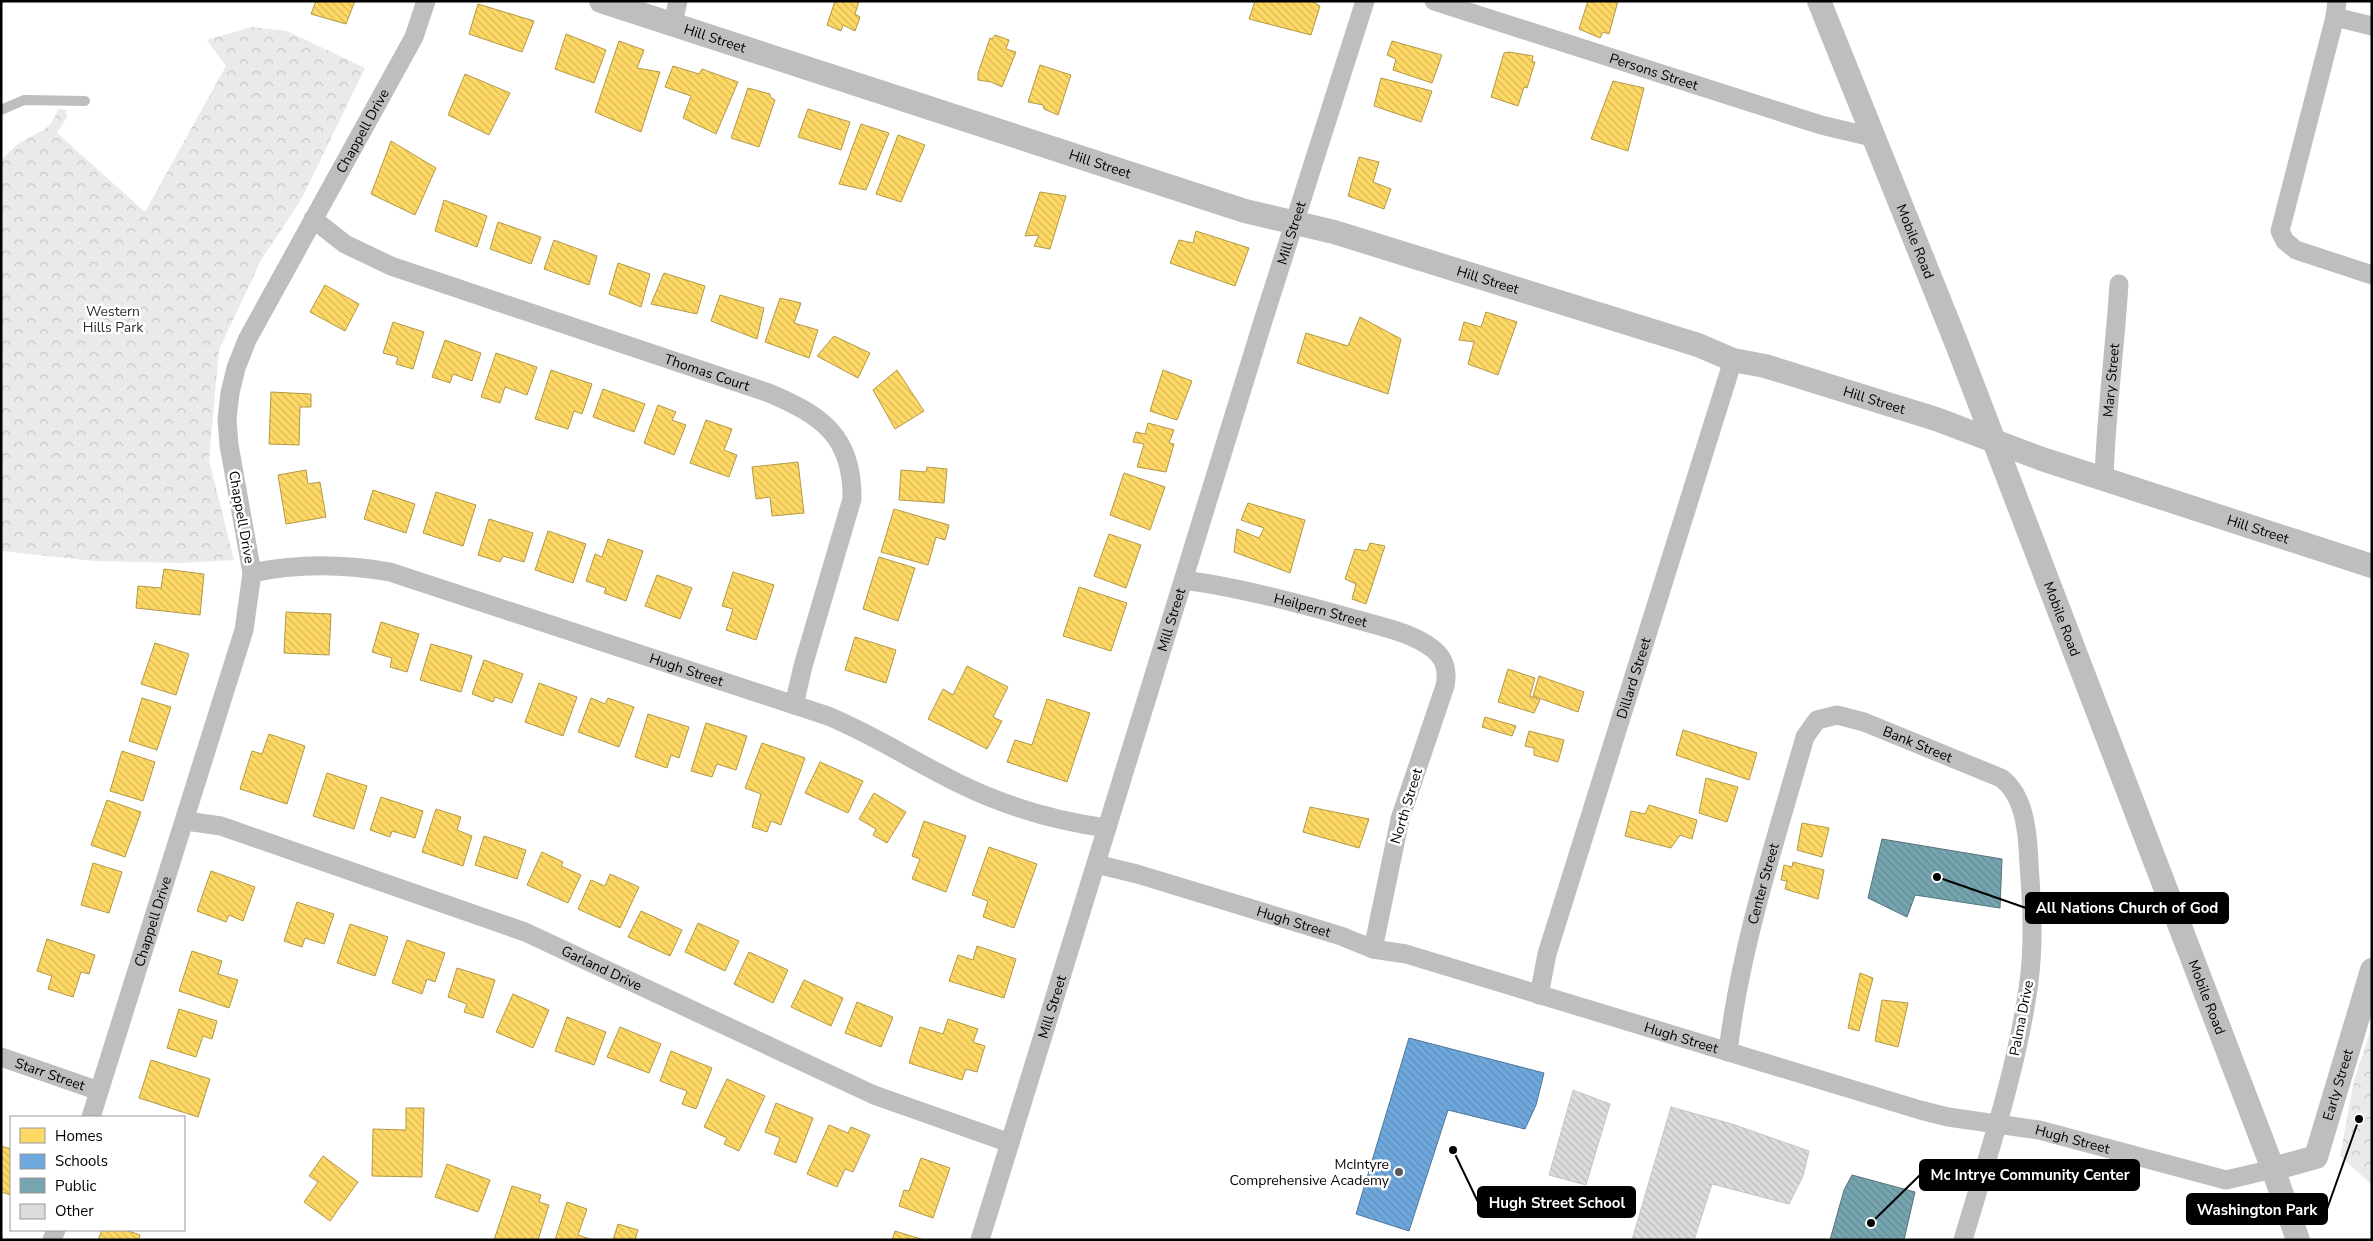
<svg xmlns="http://www.w3.org/2000/svg" width="2373" height="1241" font-family="'Nunito Sans',sans-serif">
  <style>
    .park { fill: url(#park-crowns) }
    .homes { fill: url(#homes-back-hatch); stroke: #b29847 }
    .schools { fill: url(#schools-back-hatch); stroke: #4e769a }
    .public { fill: url(#public-back-hatch); stroke: #53747a }
    .building { fill: url(#building-back-hatch); stroke: #c5c5c5 }
    .lines { fill: none; stroke-linecap: round; stroke-linejoin: round }
    .service { stroke: #bebebe; stroke-width: 10 }
    .minor { stroke: #bebebe; stroke-width: 19 }
    .tertiary { stroke: #bebebe; stroke-width: 24 }
    .poi-dot { fill: #595959; stroke: #fff; stroke-width: 2 }
    .labels { text-anchor: middle; stroke-width: 5; stroke-linejoin: round; paint-order: stroke }
    .street-label { font-size: 14px; fill: #000; stroke: #fff }
    .park-label { font-size: 14px; fill: #2f2f2f; stroke: #fff }
    .poi-label { font-size: 14px; fill: #000; stroke: #fff; text-anchor: end }
    .leader { fill: none; stroke: #000; stroke-width: 2 }
    .callout-dot { fill: #000; stroke: #fff; stroke-width: 2 }
    .callout { fill: #000; stroke: #000; stroke-width: 2 }
    .callout-label { font-size: 15px; text-anchor: middle; font-weight: bold; fill: #fff }
  </style>
  <defs>
    <pattern id="park-crowns" width="20" height="18" patternUnits="userSpaceOnUse" patternTransform="scale(1.25)"><rect width="20" height="18" fill="#eaeaea"/><path d="M2 6a3 3 0 1 1 6 0M12 15a3 3 0 1 1 6 0" fill="none" stroke="#c7c7c7"/></pattern>
    <pattern id="homes-back-hatch" width="6" height="6" patternUnits="userSpaceOnUse" patternTransform="scale(1.25)"><rect width="6" height="6" fill="#ffd966"/><path d="M-1 5l2 2M0 0l6 6M5-1l2 2" fill="none" stroke="#d9b857"/></pattern>
    <pattern id="schools-back-hatch" width="6" height="6" patternUnits="userSpaceOnUse" patternTransform="scale(1.25)"><rect width="6" height="6" fill="#6fa8dc"/><path d="M-1 5l2 2M0 0l6 6M5-1l2 2" fill="none" stroke="#5e8fbb"/></pattern>
    <pattern id="public-back-hatch" width="6" height="6" patternUnits="userSpaceOnUse" patternTransform="scale(1.25)"><rect width="6" height="6" fill="#76a5af"/><path d="M-1 5l2 2M0 0l6 6M5-1l2 2" fill="none" stroke="#648c95"/></pattern>
    <pattern id="building-back-hatch" width="6" height="6" patternUnits="userSpaceOnUse" patternTransform="scale(1.25)"><rect width="6" height="6" fill="#dcdcdc"/><path d="M-1 5l2 2M0 0l6 6M5-1l2 2" fill="none" stroke="#bbb"/></pattern>
  </defs>
  <rect width="100%" height="100%" fill="#fff"/>
  <path class="park" d="M 251,27 L 287,31 L 365,68 L 301,200 L 261,260 L 219,350 L 209,460 L 234,560 L 181,563 L 95,561 L 1,551 L 1,161 C 7,154 13,147 21,142 C 39,131 50,132 58,109 L 66,110 L 67,117 L 57,133 L 145,212 L 226,66 L 207,40 Z
    M 2372,1025 L 2372,1185 L 2340,1156 L 2354,1081 Z"/>
  <path class="homes" d="M 316,1 L 355,1 L 346,24 L 311,14 Z
    M 835,1 L 859,1 L 855,14 L 860,17 L 855,31 L 843,25 L 841,31 L 827,25 Z
    M 1255,1 L 1311,1 L 1320,6 L 1311,35 L 1249,19 Z
    M 1588,1 L 1618,1 L 1609,34 L 1603,32 L 1600,38 L 1579,29 Z
    M 478,4 L 534,21 L 522,52 L 469,34 Z
    M 566,34 L 606,50 L 594,83 L 555,69 Z
    M 995,35 L 1009,40 L 1006,49 L 1016,52 L 1002,87 L 991,82 L 978,80 L 978,73 L 990,38 L 992,39 Z
    M 619,41 L 644,50 L 637,68 L 660,72 L 641,132 L 595,112 Z
    M 1392,41 L 1442,55 L 1432,83 L 1393,70 L 1396,59 L 1387,55 Z
    M 1509,52 L 1533,56 L 1532,62 L 1535,62 L 1527,88 L 1524,87 L 1518,106 L 1491,97 L 1504,53 Z
    M 1040,65 L 1071,75 L 1058,115 L 1044,109 L 1043,105 L 1028,102 Z
    M 673,66 L 699,74 L 702,69 L 738,82 L 716,134 L 683,118 L 691,96 L 665,87 Z
    M 465,74 L 510,93 L 489,135 L 448,115 Z
    M 1381,78 L 1432,91 L 1421,122 L 1374,106 Z
    M 1613,81 L 1644,88 L 1628,151 L 1591,139 Z
    M 748,88 L 770,94 L 770,97 L 775,100 L 759,147 L 731,138 Z
    M 808,109 L 850,122 L 841,150 L 798,137 Z
    M 861,124 L 889,133 L 866,190 L 839,184 Z
    M 898,135 L 925,145 L 901,202 L 876,194 Z
    M 391,141 L 436,168 L 415,215 L 371,194 Z
    M 1359,157 L 1379,162 L 1373,182 L 1391,189 L 1384,209 L 1348,196 Z
    M 1040,192 L 1066,196 L 1050,249 L 1034,246 L 1039,235 L 1025,236 Z
    M 444,200 L 487,216 L 477,247 L 435,231 Z
    M 498,222 L 541,237 L 531,264 L 490,249 Z
    M 1196,231 L 1249,248 L 1235,286 L 1170,263 L 1179,240 L 1193,243 Z
    M 554,240 L 597,256 L 589,285 L 544,269 Z
    M 618,263 L 650,274 L 641,307 L 609,294 Z
    M 664,273 L 705,286 L 697,314 L 651,304 Z
    M 325,285 L 359,304 L 345,331 L 310,312 Z
    M 720,295 L 764,308 L 757,339 L 711,321 Z
    M 780,298 L 801,303 L 794,323 L 818,330 L 809,358 L 765,342 Z
    M 1486,312 L 1517,322 L 1498,375 L 1468,364 L 1474,342 L 1459,340 L 1464,322 L 1481,327 Z
    M 1360,317 L 1401,339 L 1388,394 L 1297,363 L 1306,333 L 1348,346 Z
    M 393,322 L 424,332 L 413,369 L 396,364 L 398,357 L 383,353 Z
    M 834,336 L 870,353 L 858,378 L 817,356 Z
    M 445,340 L 481,353 L 472,381 L 453,374 L 450,383 L 432,377 Z
    M 496,353 L 537,367 L 527,395 L 505,387 L 500,403 L 481,397 Z
    M 551,370 L 592,384 L 582,414 L 574,411 L 568,429 L 535,419 Z
    M 897,370 L 924,411 L 895,429 L 873,390 Z
    M 1163,370 L 1192,381 L 1177,420 L 1150,411 Z
    M 603,389 L 645,404 L 634,432 L 593,417 Z
    M 271,392 L 311,394 L 311,407 L 300,407 L 299,445 L 269,444 Z
    M 658,405 L 676,412 L 672,420 L 686,425 L 674,455 L 644,443 Z
    M 706,420 L 732,429 L 724,450 L 737,455 L 729,477 L 690,463 Z
    M 1148,423 L 1174,430 L 1169,443 L 1174,444 L 1166,472 L 1137,467 L 1144,444 L 1133,442 L 1136,432 L 1145,434 Z
    M 798,462 L 804,513 L 772,516 L 770,497 L 756,499 L 752,467 Z
    M 927,467 L 947,469 L 944,503 L 899,500 L 901,470 L 926,472 Z
    M 306,470 L 308,484 L 320,482 L 326,517 L 286,524 L 278,475 Z
    M 1124,473 L 1165,487 L 1150,530 L 1110,515 Z
    M 373,490 L 415,504 L 406,533 L 364,519 Z
    M 436,492 L 476,505 L 463,546 L 423,533 Z
    M 1248,503 L 1305,520 L 1290,573 L 1234,552 L 1237,529 L 1259,538 L 1264,528 L 1241,520 Z
    M 894,509 L 949,525 L 945,540 L 936,537 L 928,565 L 881,552 Z
    M 489,519 L 533,533 L 524,562 L 503,556 L 500,562 L 478,555 Z
    M 548,531 L 586,544 L 573,583 L 535,570 Z
    M 1109,534 L 1141,545 L 1126,588 L 1094,576 Z
    M 608,539 L 643,551 L 626,601 L 604,593 L 606,588 L 586,581 L 595,554 L 602,557 Z
    M 1370,543 L 1385,546 L 1366,604 L 1352,599 L 1356,584 L 1345,579 L 1355,549 L 1367,551 Z
    M 879,557 L 915,568 L 898,621 L 863,609 Z
    M 164,569 L 204,574 L 200,615 L 136,608 L 138,586 L 161,588 Z
    M 733,572 L 774,585 L 756,640 L 726,630 L 733,609 L 722,606 Z
    M 657,575 L 692,588 L 680,619 L 645,606 Z
    M 1079,587 L 1127,603 L 1111,651 L 1063,636 Z
    M 286,612 L 331,614 L 329,655 L 284,653 Z
    M 381,622 L 419,634 L 407,672 L 390,667 L 392,658 L 372,652 Z
    M 855,637 L 896,650 L 886,683 L 845,670 Z
    M 155,643 L 189,654 L 176,695 L 141,684 Z
    M 431,644 L 472,656 L 461,692 L 420,680 Z
    M 484,660 L 523,674 L 512,703 L 495,697 L 493,702 L 472,694 Z
    M 967,666 L 1008,687 L 993,717 L 1002,721 L 987,749 L 928,719 L 943,689 L 953,695 Z
    M 1508,669 L 1535,678 L 1530,696 L 1540,700 L 1534,713 L 1498,702 Z
    M 1539,676 L 1584,692 L 1578,712 L 1533,696 Z
    M 539,683 L 577,697 L 563,736 L 525,722 Z
    M 142,698 L 171,707 L 157,750 L 129,741 Z
    M 591,698 L 605,704 L 608,698 L 634,707 L 619,747 L 578,732 Z
    M 1047,699 L 1090,713 L 1067,782 L 1007,762 L 1015,740 L 1032,745 Z
    M 648,714 L 689,727 L 679,758 L 671,755 L 667,768 L 635,757 Z
    M 1485,717 L 1516,726 L 1512,736 L 1482,727 Z
    M 706,723 L 747,736 L 736,770 L 717,764 L 712,777 L 691,771 Z
    M 1683,730 L 1757,753 L 1749,780 L 1676,755 Z
    M 1529,731 L 1564,740 L 1558,762 L 1534,755 L 1534,748 L 1525,746 Z
    M 269,734 L 305,746 L 287,804 L 240,789 L 252,751 L 262,754 Z
    M 762,743 L 805,758 L 781,825 L 771,821 L 767,832 L 752,827 L 761,794 L 745,788 Z
    M 122,751 L 155,762 L 143,801 L 110,791 Z
    M 820,762 L 863,781 L 848,813 L 805,793 Z
    M 327,773 L 367,786 L 354,829 L 313,816 Z
    M 1706,778 L 1738,787 L 1727,822 L 1699,813 Z
    M 874,793 L 906,812 L 887,843 L 873,835 L 876,829 L 859,819 Z
    M 381,797 L 423,811 L 415,838 L 392,831 L 390,837 L 370,830 Z
    M 107,800 L 141,812 L 125,857 L 91,845 Z
    M 1649,805 L 1697,820 L 1692,839 L 1680,835 L 1671,848 L 1625,836 L 1631,811 L 1645,814 Z
    M 1310,807 L 1369,819 L 1359,848 L 1303,832 Z
    M 436,809 L 461,817 L 457,830 L 472,836 L 463,866 L 422,852 Z
    M 924,821 L 966,836 L 946,892 L 912,879 L 920,859 L 912,856 Z
    M 1802,823 L 1829,828 L 1822,857 L 1797,850 Z
    M 484,836 L 526,850 L 517,879 L 475,865 Z
    M 989,847 L 1037,864 L 1014,928 L 983,917 L 988,901 L 972,895 Z
    M 542,852 L 563,862 L 561,866 L 581,875 L 568,903 L 527,885 Z
    M 1793,862 L 1824,870 L 1818,899 L 1785,889 L 1787,881 L 1781,880 L 1784,865 L 1792,867 Z
    M 93,863 L 122,872 L 109,913 L 81,905 Z
    M 211,871 L 255,887 L 243,921 L 229,915 L 226,922 L 197,911 Z
    M 610,874 L 639,887 L 620,928 L 578,909 L 591,880 L 605,886 Z
    M 297,902 L 334,914 L 324,944 L 305,938 L 302,947 L 284,941 Z
    M 641,911 L 682,930 L 670,956 L 628,937 Z
    M 698,923 L 739,941 L 725,971 L 685,952 Z
    M 350,924 L 388,937 L 375,976 L 337,963 Z
    M 47,939 L 95,955 L 89,974 L 81,972 L 73,997 L 48,989 L 52,976 L 37,971 Z
    M 407,940 L 445,953 L 435,982 L 427,979 L 422,994 L 392,983 Z
    M 977,946 L 1016,959 L 1004,998 L 949,981 L 958,955 L 973,960 Z
    M 192,951 L 222,961 L 218,974 L 238,980 L 229,1008 L 179,991 Z
    M 749,952 L 788,970 L 773,1003 L 734,984 Z
    M 457,968 L 495,980 L 483,1018 L 464,1012 L 467,1004 L 448,997 Z
    M 1860,973 L 1873,978 L 1859,1031 L 1848,1028 Z
    M 804,980 L 843,998 L 831,1026 L 791,1007 Z
    M 513,994 L 549,1010 L 533,1048 L 496,1032 Z
    M 1882,1000 L 1908,1003 L 1898,1047 L 1875,1041 Z
    M 857,1002 L 893,1017 L 881,1047 L 845,1033 Z
    M 179,1009 L 217,1021 L 212,1039 L 203,1036 L 196,1057 L 167,1048 Z
    M 567,1017 L 606,1032 L 594,1065 L 555,1051 Z
    M 948,1019 L 978,1029 L 973,1042 L 985,1046 L 977,1072 L 966,1069 L 962,1080 L 909,1063 L 920,1027 L 943,1034 Z
    M 620,1027 L 661,1044 L 649,1073 L 607,1057 Z
    M 671,1051 L 712,1068 L 696,1109 L 682,1104 L 687,1091 L 660,1081 Z
    M 151,1060 L 210,1079 L 198,1117 L 139,1098 Z
    M 727,1079 L 765,1096 L 739,1151 L 724,1144 L 727,1138 L 704,1127 Z
    M 776,1103 L 813,1118 L 796,1163 L 774,1154 L 780,1138 L 765,1132 Z
    M 406,1108 L 424,1108 L 422,1177 L 372,1176 L 373,1129 L 406,1130 Z
    M 829,1125 L 848,1133 L 851,1127 L 870,1135 L 853,1172 L 845,1169 L 837,1187 L 807,1174 Z
    M 1,1146 L 11,1149 L 11,1195 L 1,1192 Z
    M 323,1156 L 358,1182 L 330,1221 L 304,1202 L 318,1182 L 309,1176 Z
    M 921,1158 L 950,1168 L 933,1218 L 899,1206 L 904,1190 L 909,1191 Z
    M 447,1164 L 490,1180 L 478,1212 L 435,1197 Z
    M 512,1186 L 541,1195 L 539,1202 L 549,1205 L 538,1240 L 494,1240 Z
    M 567,1202 L 587,1209 L 578,1235 L 593,1240 L 555,1240 Z
    M 618,1224 L 638,1230 L 635,1240 L 613,1240 Z
    M 102,1230 L 126,1230 L 140,1235 L 139,1240 L 98,1240 Z
    M 895,1231 L 924,1240 L 892,1240 Z"/>
  <path class="schools" d="M 1409,1038 L 1544,1073 L 1536,1105 L 1525,1129 L 1448,1110 L 1409,1231 L 1356,1214 Z"/>
  <path class="public" d="M 1882,839 L 2002,859 L 2000,908 L 1915,895 L 1907,917 L 1868,898 Z
    M 1852,1175 L 1915,1192 L 1904,1240 L 1830,1240 L 1844,1190 Z"/>
  <path class="building" d="M 1573,1090 L 1610,1104 L 1586,1185 L 1549,1175 Z
    M 1671,1107 L 1732,1124 L 1809,1151 L 1803,1176 L 1789,1204 L 1712,1184 L 1694,1240 L 1632,1240 Z"/>
  <g class="lines">
    <path class="service" d="M 1,110 L 24,100 L 85,101"/>
    <g class="minor">
      <path id="s1" d="M 1434,1 L 1821,125 L 1876,138"/>
      <path d="M 2337,1 L 2335,17 L 2280,231 L 2285,241 L 2296,250 L 2372,275"/>
      <path d="M 2335,17 L 2372,26"/>
      <path d="M 673,23 L 678,1"/>
      <path id="s2" d="M 313,219 L 345,244 L 391,266 L 769,393 C 821,415 853,436 852,499 L 803,666 L 794,705"/>
      <path id="s3" d="M 2104,478 C 2106,413 2115,349 2119,284"/>
      <path id="s4" d="M 252,573 C 298,563 344,564 390,572 L 828,716 C 874,735 915,762 960,784 C 1007,807 1056,821 1107,828"/>
      <path id="s5" d="M 1184,580 C 1243,588 1301,604 1358,620 C 1383,627 1413,633 1433,649 C 1445,658 1448,672 1445,686 L 1400,819 L 1373,949"/>
      <path id="s6" d="M 186,821 L 221,826 L 525,932 L 874,1095 L 1010,1143"/>
      <path id="s7" d="M 1096,864 L 1137,874 L 1341,936 L 1373,949 L 1406,954 L 1920,1110 L 1948,1117 L 2039,1130 L 2226,1180 L 2273,1169"/>
      <path id="s8" d="M 1539,995 L 1547,954 L 1733,360"/>
      <path id="s9" d="M 1728,1052 C 1740,947 1776,839 1805,737 L 1817,720 L 1837,715 L 1864,722 L 2001,778 C 2026,796 2028,837 2029,865 C 2032,904 2034,943 2029,982 C 2017,1070 1988,1155 1963,1240"/>
      <path id="s10" d="M 1,1057 L 99,1091"/>
      <path id="s11" d="M 91,1117 L 244,630 L 252,573 L 229,445 L 227,419 L 230,393 L 236,368 L 247,340 L 414,37 L 426,1"/>
      <path d="M 52,1240 L 56,1230"/>
      <path id="s12" d="M 980,1240 L 1263,321 L 1365,1"/>
    </g>
    <g class="tertiary">
      <path id="s13" d="M 601,1 L 1245,211 L 1334,232 L 1698,345 L 1733,360 L 1765,366 L 1936,419 L 2042,459 L 2372,566"/>
      <path id="s14" d="M 1819,1 L 1958,347 L 2273,1169 L 2298,1240"/>
      <path id="s15" d="M 2273,1169 L 2316,1157 L 2372,970"/>
    </g>
  </g>
  <circle class="poi-dot" cx="1399" cy="1172" r="5"/>
  <g class="labels">
    <g class="street-label">
      <text dy="5" stroke="none"><textPath href="#s13" startOffset="120">Hill Street</textPath></text>
      <text dy="5" stroke="none"><textPath href="#s1" startOffset="231">Persons Street</textPath></text>
      <text dy="5" stroke="none"><textPath href="#s11" startOffset="1045">Chappell Drive</textPath></text>
      <text dy="5" stroke="none"><textPath href="#s13" startOffset="525">Hill Street</textPath></text>
      <text dy="5" stroke="none"><textPath href="#s12" startOffset="1054">Mill Street</textPath></text>
      <text dy="5" stroke="none"><textPath href="#s14" startOffset="259">Mobile Road</textPath></text>
      <text dy="5" stroke="none"><textPath href="#s13" startOffset="930">Hill Street</textPath></text>
      <text dy="5" stroke="none"><textPath href="#s2" startOffset="425">Thomas Court</textPath></text>
      <text dy="5" stroke="none"><textPath href="#s3" startOffset="98">Mary Street</textPath></text>
      <text dy="5" stroke="none"><textPath href="#s13" startOffset="1335">Hill Street</textPath></text>
      <text transform="translate(242 517) rotate(80)" y="5">Chappell Drive</text>
      <text dy="5" stroke="none"><textPath href="#s13" startOffset="1740">Hill Street</textPath></text>
      <text dy="5" stroke="none"><textPath href="#s5" startOffset="140">Heilpern Street</textPath></text>
      <text dy="5" stroke="none"><textPath href="#s14" startOffset="664">Mobile Road</textPath></text>
      <text dy="5" stroke="none"><textPath href="#s12" startOffset="649">Mill Street</textPath></text>
      <text dy="5" stroke="none"><textPath href="#s4" startOffset="451">Hugh Street</textPath></text>
      <text dy="5" stroke="none"><textPath href="#s8" startOffset="331">Dillard Street</textPath></text>
      <text dy="5" stroke="none"><textPath href="#s9" startOffset="452">Bank Street</textPath></text>
      <text transform="translate(1406 806) rotate(-73)" y="5">North Street</text>
      <text dy="5" stroke="none"><textPath href="#s9" startOffset="172">Center Street</textPath></text>
      <text dy="5" stroke="none"><textPath href="#s11" startOffset="205">Chappell Drive</textPath></text>
      <text dy="5" stroke="none"><textPath href="#s7" startOffset="206">Hugh Street</textPath></text>
      <text dy="5" stroke="none"><textPath href="#s6" startOffset="442">Garland Drive</textPath></text>
      <text dy="5" stroke="none"><textPath href="#s14" startOffset="1069">Mobile Road</textPath></text>
      <text dy="5" stroke="none"><textPath href="#s12" startOffset="244">Mill Street</textPath></text>
      <text transform="translate(2021 1018) rotate(-79)" y="5">Palma Drive</text>
      <text dy="5" stroke="none"><textPath href="#s7" startOffset="611">Hugh Street</textPath></text>
      <text dy="5" stroke="none"><textPath href="#s10" startOffset="52">Starr Street</textPath></text>
      <text dy="5" stroke="none"><textPath href="#s15" startOffset="120">Early Street</textPath></text>
      <text dy="5" stroke="none"><textPath href="#s7" startOffset="1016">Hugh Street</textPath></text>
    </g>
    <g class="park-label">
      <text x="113" y="316">Western<tspan x="113" dy="16">Hills Park</tspan></text>
    </g>
    <g class="poi-label">
      <text x="1389" y="1169">McIntyre<tspan x="1389" dy="16">Comprehensive Academy</tspan></text>
    </g>
  </g>
  <path class="leader" d="M1937 877L2026 908M1871 1223L1920 1175M1453 1150L1478 1202M2359 1119L2327 1209"/>
  <g class="callout-dot">
    <circle cx="1937" cy="877" r="5"/>
    <circle cx="1871" cy="1223" r="5"/>
    <circle cx="1453" cy="1150" r="5"/>
    <circle cx="2359" cy="1119" r="5"/>
  </g>
  <g class="callout">
    <rect x="2026" y="893" width="202" height="30" rx="5"/>
    <rect x="1920" y="1160" width="219" height="30" rx="5"/>
    <rect x="1478" y="1187" width="157" height="30" rx="5"/>
    <rect x="2187" y="1194" width="140" height="30" rx="5"/>
  </g>
  <g class="callout-label">
    <text x="2127" y="913">All Nations Church of God</text>
    <text x="2030" y="1180">Mc Intrye Community Center</text>
    <text x="1557" y="1208">Hugh Street School</text>
    <text x="2257" y="1215">Washington Park</text>
  </g>
  <rect width="2373" height="1241" fill="none" stroke="#000000" stroke-width="5"/>
  <rect x="10" y="1116" width="175" height="115" fill="#ffffff" stroke="#999999"/>
  <rect x="20" y="1128" width="25" height="15" fill="#ffd966" stroke="#999999"/>
  <text x="55" y="1141" font-size="15" fill="#000000">Homes</text>
  <rect x="20" y="1154" width="25" height="15" fill="#6fa8dc" stroke="#999999"/>
  <text x="55" y="1166" font-size="15" fill="#000000">Schools</text>
  <rect x="20" y="1178" width="25" height="15" fill="#76a5af" stroke="#999999"/>
  <text x="55" y="1191" font-size="15" fill="#000000">Public</text>
  <rect x="20" y="1204" width="25" height="15" fill="#dcdcdc" stroke="#999999"/>
  <text x="55" y="1216" font-size="15" fill="#000000">Other</text>
</svg>
